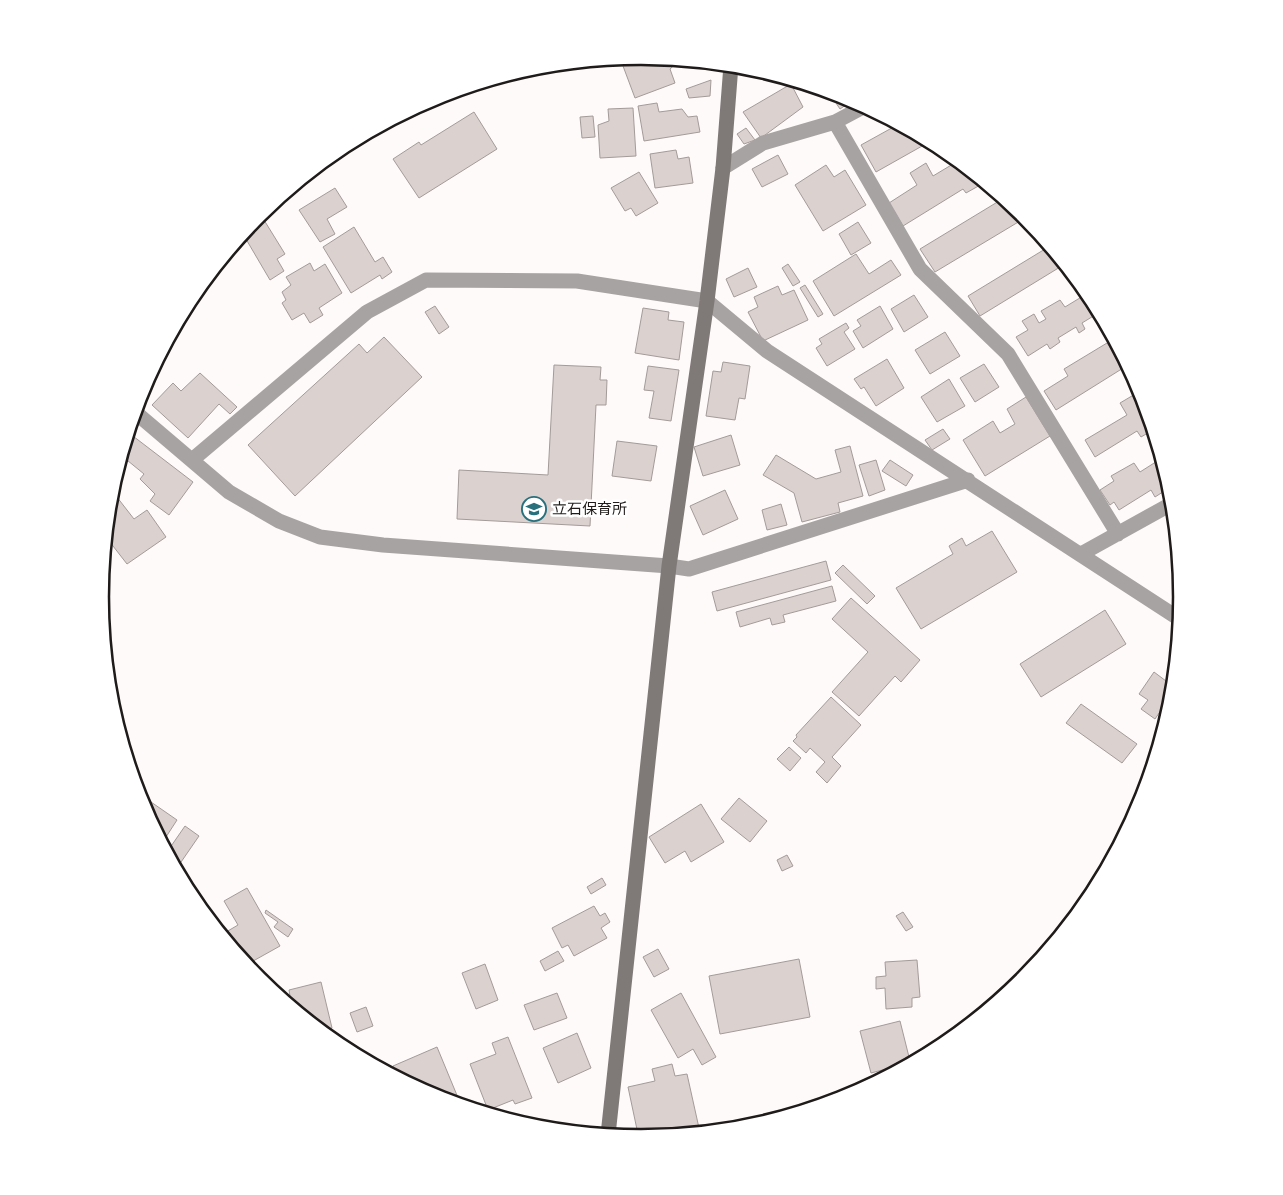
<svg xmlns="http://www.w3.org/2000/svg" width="1283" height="1195" font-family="'Open Sans','Noto Sans JP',sans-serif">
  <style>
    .building { fill: #dbd2d0; stroke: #a39b99 }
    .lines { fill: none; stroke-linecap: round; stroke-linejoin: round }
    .street { stroke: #a7a3a2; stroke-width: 15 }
    .secondary { stroke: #7f7978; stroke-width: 15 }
    .labels { text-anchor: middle; stroke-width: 5; stroke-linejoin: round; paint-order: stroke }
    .poi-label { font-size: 15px; fill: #1e1b1a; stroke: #fff; text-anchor: start }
    .rim { fill: none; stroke: #1e1b1a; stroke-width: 2.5 }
  </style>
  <rect width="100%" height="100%" fill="#fefaf9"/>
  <path class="building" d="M 642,56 L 680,60 L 670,69 L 675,83 L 635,98 L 620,58 Z
    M 711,80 L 710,96 L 689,98 L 686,89 Z
    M 791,84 L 803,107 L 761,138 L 743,112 Z
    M 828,91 L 849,98 L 853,100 L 840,109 Z
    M 657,103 L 659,112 L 682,109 L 688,117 L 697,116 L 700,132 L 644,141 L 638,106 Z
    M 633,108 L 636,156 L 600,158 L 598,125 L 609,121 L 608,109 Z
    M 474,112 L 497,149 L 419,198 L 393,159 L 419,142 L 421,145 Z
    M 404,114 L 372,134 L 371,131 Z
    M 593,116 L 595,137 L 582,138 L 580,117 Z
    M 899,124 L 931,141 L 876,172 L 861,145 Z
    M 746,128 L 755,140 L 744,144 L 737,134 Z
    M 352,141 L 355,146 L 313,171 L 341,147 Z
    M 676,150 L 678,159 L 689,157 L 693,183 L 655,188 L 650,154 Z
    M 778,155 L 788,174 L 762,187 L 752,169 Z
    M 958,161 L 980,179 L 979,180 L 982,184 L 966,193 L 963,189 L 903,226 L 889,203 L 917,185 L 910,173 L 926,163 L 933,176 Z
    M 826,165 L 834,177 L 845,170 L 866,205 L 823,231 L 795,185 Z
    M 639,172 L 658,203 L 636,216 L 631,208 L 625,211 L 611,188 Z
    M 335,188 L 347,207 L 327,219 L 335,234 L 320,242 L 299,210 Z
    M 1004,198 L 1022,213 L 1025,218 L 935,272 L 920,249 Z
    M 264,220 L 285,254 L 277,259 L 284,271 L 270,280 L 243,234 Z
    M 858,222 L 871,243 L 851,255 L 839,234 Z
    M 354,227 L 375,262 L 383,257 L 392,272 L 382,279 L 380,275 L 351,293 L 323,247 Z
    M 1050,246 L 1065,264 L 980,316 L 968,296 Z
    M 856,254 L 869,274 L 891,260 L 901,275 L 834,316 L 813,281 Z
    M 310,263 L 314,271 L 325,264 L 342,293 L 319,308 L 323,315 L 310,323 L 304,313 L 292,320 L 282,303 L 286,300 L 282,292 L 291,285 L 286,277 Z
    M 788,264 L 800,282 L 793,286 L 782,268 Z
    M 748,268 L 757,287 L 734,297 L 726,279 Z
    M 805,285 L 823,314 L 818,317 L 800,288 Z
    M 778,286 L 782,295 L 794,290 L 808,320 L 763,341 L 748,312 L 758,307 L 754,297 Z
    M 1088,293 L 1100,312 L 1082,323 L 1085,329 L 1079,333 L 1076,327 L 1058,338 L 1060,342 L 1050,349 L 1047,344 L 1028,356 L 1016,337 L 1028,330 L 1022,321 L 1034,314 L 1039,323 L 1046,319 L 1041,311 L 1060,300 L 1065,307 Z
    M 914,295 L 928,317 L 904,332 L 891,309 Z
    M 435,306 L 449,327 L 439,334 L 425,312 Z
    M 880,306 L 893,329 L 863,348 L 853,331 L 861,326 L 857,320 Z
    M 643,308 L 669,312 L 668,320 L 684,322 L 679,360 L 635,353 Z
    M 846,323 L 849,328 L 844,332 L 855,349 L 827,366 L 816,348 L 822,344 L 819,339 Z
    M 945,332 L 960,356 L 930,374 L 915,350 Z
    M 384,337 L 422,377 L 295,496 L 248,445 L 359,344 L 367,353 Z
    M 1107,343 L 1112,350 L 1118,346 L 1128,365 L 1056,410 L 1044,391 L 1068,376 L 1064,369 Z
    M 887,359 L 904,388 L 876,406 L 864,387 L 861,389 L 854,379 Z
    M 723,362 L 750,366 L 745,399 L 739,398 L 735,420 L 706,416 L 713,371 L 721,372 Z
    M 984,364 L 999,387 L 975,402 L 960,378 Z
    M 554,365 L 601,367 L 600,380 L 607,380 L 606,405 L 596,405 L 590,526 L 457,519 L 459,470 L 548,475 Z
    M 648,366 L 679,370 L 671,421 L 649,418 L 654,391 L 644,390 Z
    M 200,373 L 237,407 L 230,414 L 219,404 L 188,438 L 152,405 L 173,383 L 181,391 Z
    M 949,379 L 965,406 L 937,422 L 921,397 Z
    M 1142,390 L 1153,430 L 1141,437 L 1137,431 L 1095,457 L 1085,440 L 1127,415 L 1120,403 Z
    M 1026,397 L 1050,436 L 985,476 L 963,440 L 993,421 L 1000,433 L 1015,424 L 1007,409 Z
    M 943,429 L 950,439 L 932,450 L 925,440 Z
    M 129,433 L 193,482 L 169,515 L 150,501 L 155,494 L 140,479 L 144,474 L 122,456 Z
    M 731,435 L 740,465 L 703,476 L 694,447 Z
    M 617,441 L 657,446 L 651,481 L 612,476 Z
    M 850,446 L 863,496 L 838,503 L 840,512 L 802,522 L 794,493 L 763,475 L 776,455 L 816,479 L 841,472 L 835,450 Z
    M 1162,458 L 1169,480 L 1162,483 L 1166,490 L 1155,497 L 1151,490 L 1119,510 L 1114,502 L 1110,505 L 1100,490 L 1114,481 L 1111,476 L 1134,463 L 1140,472 Z
    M 876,460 L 885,490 L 869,496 L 859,465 Z
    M 890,460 L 913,475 L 906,486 L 882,471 Z
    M 725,490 L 738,519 L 703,535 L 690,506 Z
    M 113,492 L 134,519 L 147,510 L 166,537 L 127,564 L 106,537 L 110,494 Z
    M 781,504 L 787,525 L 767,530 L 762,510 Z
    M 992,531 L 1017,572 L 921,629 L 896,588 L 953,554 L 949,546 L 962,538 L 966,546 Z
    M 826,561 L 831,580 L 717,611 L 712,592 Z
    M 843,565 L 875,596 L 867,604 L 835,573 Z
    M 832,586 L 836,601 L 783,615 L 785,622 L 772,625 L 770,618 L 740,627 L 736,612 Z
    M 851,598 L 920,660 L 901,682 L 895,676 L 859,716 L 832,692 L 868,652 L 832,619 Z
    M 1105,610 L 1126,644 L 1041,697 L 1020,664 Z
    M 1154,672 L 1174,687 L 1165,699 L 1168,700 L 1155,719 L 1141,709 L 1148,700 L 1139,694 Z
    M 831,697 L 861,725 L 832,757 L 841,766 L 827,783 L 816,772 L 825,762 L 810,748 L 806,753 L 793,741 L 797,737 L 796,735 Z
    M 1081,704 L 1137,744 L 1122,763 L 1066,723 Z
    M 789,747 L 801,758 L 790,771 L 777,759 Z
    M 138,793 L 177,820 L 166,837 L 155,830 L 141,804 Z
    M 739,798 L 767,821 L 750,842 L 721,819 Z
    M 701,804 L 724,842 L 691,862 L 685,851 L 665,863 L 649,837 Z
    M 185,826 L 199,836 L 179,865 L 171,859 L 167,852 Z
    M 787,855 L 793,866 L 782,871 L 777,860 Z
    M 602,878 L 606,885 L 591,894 L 587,887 Z
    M 247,888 L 280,946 L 246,965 L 221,935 L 238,925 L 224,901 Z
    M 594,906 L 600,916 L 605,913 L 610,922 L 601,928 L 607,938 L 574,956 L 568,945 L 562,948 L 552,928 Z
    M 266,910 L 293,929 L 288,937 L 274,927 L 278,922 L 265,913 Z
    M 903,912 L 913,927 L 906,931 L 896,916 Z
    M 658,949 L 669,969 L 654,977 L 643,957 Z
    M 558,951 L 564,961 L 545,971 L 540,961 Z
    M 799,959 L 810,1017 L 720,1034 L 709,976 Z
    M 917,960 L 920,997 L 912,998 L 912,1007 L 886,1009 L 885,988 L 876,989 L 876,977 L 886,976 L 885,962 Z
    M 485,964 L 498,1000 L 476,1009 L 462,973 Z
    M 321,982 L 332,1028 L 321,1031 L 292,1008 L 289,990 Z
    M 557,993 L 567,1018 L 534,1030 L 524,1005 Z
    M 681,993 L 716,1057 L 702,1065 L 693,1049 L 678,1058 L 651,1010 Z
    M 366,1007 L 373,1026 L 357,1032 L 350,1013 Z
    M 900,1021 L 909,1057 L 920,1053 L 921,1059 L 888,1077 L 886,1069 L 871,1073 L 860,1031 Z
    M 969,1024 L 969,1025 L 955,1037 L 953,1028 Z
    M 577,1033 L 591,1068 L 558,1083 L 543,1048 Z
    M 508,1037 L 532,1098 L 515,1104 L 513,1100 L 488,1110 L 470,1064 L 496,1054 L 492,1043 Z
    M 951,1040 L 942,1048 L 932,1053 L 930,1046 Z
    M 437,1047 L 461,1105 L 434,1097 L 398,1078 L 393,1066 Z
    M 672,1064 L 675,1076 L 687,1074 L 699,1128 L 651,1138 L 639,1139 L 628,1087 L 655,1081 L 652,1069 Z"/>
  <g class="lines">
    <path class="street" d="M 835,122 L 920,269 L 1008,354 L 1118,534
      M 723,168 L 763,143 L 835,122 L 865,106
      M 135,412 L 229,492 L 279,521 L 320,537 L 383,545 L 669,566 L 689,569 L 968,480
      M 192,460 L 367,312 L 426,280 L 577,281 L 707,301 L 767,351 L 1181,620
      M 1081,554 L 1173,503"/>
    <path class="secondary" d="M 608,1135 L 669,566 L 707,301 L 723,168 L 731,65"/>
  </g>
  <defs>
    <symbol id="school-ring" viewBox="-11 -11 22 22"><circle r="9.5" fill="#fff" stroke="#29707d" stroke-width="1.5"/><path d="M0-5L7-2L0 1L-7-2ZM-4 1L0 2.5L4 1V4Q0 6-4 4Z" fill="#29707d"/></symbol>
  </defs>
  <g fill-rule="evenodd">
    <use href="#school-ring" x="520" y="495" width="28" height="28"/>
  </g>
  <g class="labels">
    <g class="poi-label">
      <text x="552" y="514">立石保育所</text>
    </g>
  </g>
  <path d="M0 0H1283V1195H0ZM109 597a532 532 0 1 1 1064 0a532 532 0 1 1-1064 0Z" fill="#fff" fill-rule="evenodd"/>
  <path class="rim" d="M109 597a532 532 0 1 1 1064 0a532 532 0 1 1-1064 0Z"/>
</svg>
